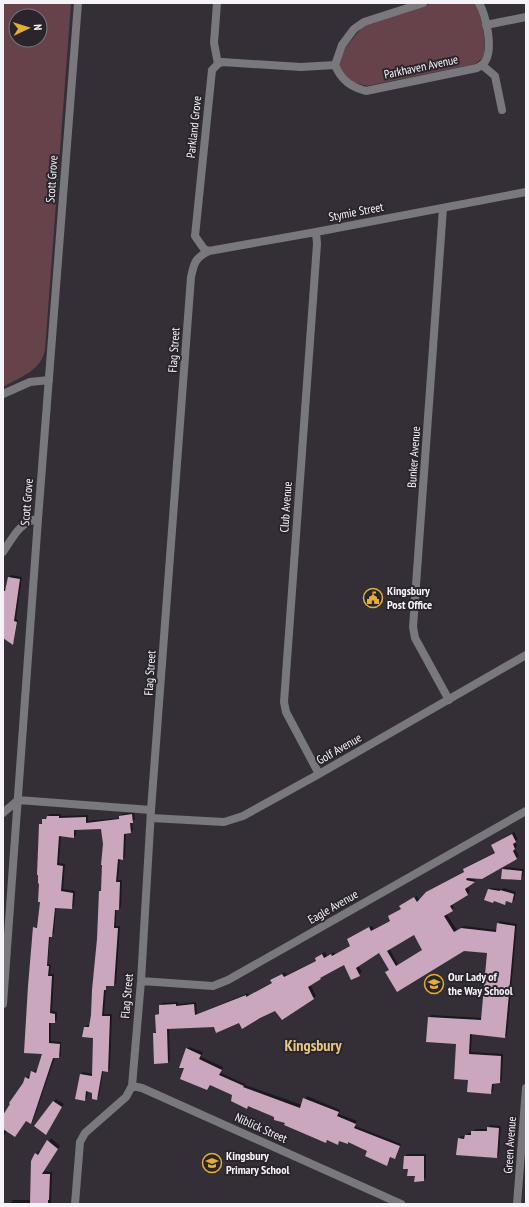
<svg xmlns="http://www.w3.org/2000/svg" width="529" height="1207" font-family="'PT Sans Narrow',sans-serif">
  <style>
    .green { fill: #66424a; fill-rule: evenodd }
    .shadow { fill: #0007; fill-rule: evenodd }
    .building { fill: #cba6bf; fill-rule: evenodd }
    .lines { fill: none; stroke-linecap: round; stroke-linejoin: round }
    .minor { stroke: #78787d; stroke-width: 8 }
    .labels { text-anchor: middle; stroke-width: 4; stroke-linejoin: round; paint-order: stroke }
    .street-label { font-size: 12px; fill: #f6f3f8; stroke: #2a252d }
    .poi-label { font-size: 12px; font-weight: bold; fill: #f6f3f8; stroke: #2a252d; text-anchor: start }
    .district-label { font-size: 16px; font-weight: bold; fill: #eac77e; stroke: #2a252d }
  </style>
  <rect width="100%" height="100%" fill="#342f37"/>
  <path class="green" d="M 3,3 L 71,3 L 45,350 C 41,371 20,377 3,387 ZM 16,16 L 40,16 L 40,40 L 16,40 Z
    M 433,3 L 475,3 C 483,20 486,39 484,57 L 475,64 L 367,86 L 349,81 L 338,66 L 345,48 L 365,24 Z"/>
  <path class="shadow" d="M 11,575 L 22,577 L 16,619 L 18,620 L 14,641 L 12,643 L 3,637 L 3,588 L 7,589 L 9,578 Z
    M 134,812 L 135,819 L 132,822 L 133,830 L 131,832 L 126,833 L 125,856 L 123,859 L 120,858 L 118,880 L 122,880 L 121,907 L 119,909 L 116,909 L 116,926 L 120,926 L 116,983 L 114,985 L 108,985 L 106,988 L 104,1014 L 112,1014 L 110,1068 L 108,1071 L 103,1071 L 99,1096 L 96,1099 L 93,1092 L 88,1091 L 87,1097 L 84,1100 L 81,1074 L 83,1072 L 93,1074 L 94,1037 L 85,1027 L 87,1025 L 91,1025 L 98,939 L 100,891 L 103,888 L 104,844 L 102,828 L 76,829 L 76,835 L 74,837 L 61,835 L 59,863 L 65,864 L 63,889 L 75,891 L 74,906 L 71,908 L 56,907 L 54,933 L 50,936 L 48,964 L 51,965 L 50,974 L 54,974 L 52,1011 L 57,1012 L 57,1019 L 54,1022 L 51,1022 L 51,1041 L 61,1042 L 61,1055 L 58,1057 L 55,1057 L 33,1121 L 31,1123 L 26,1120 L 7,1131 L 3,1137 L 3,1116 L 24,1083 L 26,1078 L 28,1076 L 31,1077 L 35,1070 L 37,1070 L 43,1053 L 34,928 L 37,926 L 39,926 L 41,901 L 40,825 L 43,820 L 50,814 L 61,814 L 61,816 L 88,815 L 88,821 L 120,818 L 122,814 Z
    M 514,832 L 518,839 L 515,842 L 517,846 L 515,849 L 519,856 L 516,858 L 470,878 L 476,880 L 467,886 L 470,892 L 452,904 L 454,908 L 446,913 L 457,930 L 464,926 L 497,930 L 498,924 L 500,921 L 517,924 L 507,1035 L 505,1037 L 472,1033 L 471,1052 L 503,1054 L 502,1080 L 499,1082 L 494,1083 L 493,1091 L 491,1093 L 469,1079 L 457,1043 L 429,1018 L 431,1015 L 483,1018 L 488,953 L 464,950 L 387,972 L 390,969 L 379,952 L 358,965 L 362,972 L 352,979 L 344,964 L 323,975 L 310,984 L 316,996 L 283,1019 L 276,1010 L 260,1017 L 239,1022 L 214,1026 L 169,1028 L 170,1060 L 168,1062 L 155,1063 L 154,1034 L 156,1031 L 156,1015 L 160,1013 L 160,1006 L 162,1003 L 178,1002 L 178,1004 L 196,1002 L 197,1014 L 248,993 L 249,995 L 273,982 L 271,980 L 274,978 L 285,972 L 286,975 L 317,960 L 316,958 L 318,956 L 325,952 L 327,956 L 334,952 L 335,955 L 351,945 L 348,939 L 350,937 L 372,926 L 374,929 L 391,920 L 392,914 L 402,908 L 403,904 L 417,896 L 419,900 L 430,890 L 465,871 L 464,869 L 466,867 L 496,852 L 492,845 ZM 415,934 L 423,950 L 398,965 L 389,948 Z
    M 506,867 L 524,869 L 523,876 L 520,879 L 503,869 Z
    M 491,888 L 502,889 L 504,888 L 516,892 L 514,900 L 512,902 L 507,900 L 505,904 L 495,900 L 493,902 L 489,890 Z
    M 189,1047 L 203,1052 L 201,1057 L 223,1067 L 221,1073 L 245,1084 L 245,1085 L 302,1105 L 307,1096 L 340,1110 L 339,1114 L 357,1121 L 355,1126 L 401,1144 L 397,1156 L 395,1158 L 391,1157 L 386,1165 L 368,1150 L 349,1141 L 347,1143 L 340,1140 L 337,1144 L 328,1140 L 326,1142 L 275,1116 L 249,1105 L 247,1108 L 234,1094 L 211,1084 L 207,1089 L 186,1067 L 187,1049 Z
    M 56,1099 L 64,1104 L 46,1133 L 35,1126 Z
    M 490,1125 L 501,1126 L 499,1154 L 497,1157 L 459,1139 L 461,1136 L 466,1137 L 468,1133 L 472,1133 L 475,1129 L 488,1129 Z
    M 51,1138 L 60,1146 L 44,1171 L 52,1172 L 51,1204 L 10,1204 L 13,1200 L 31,1200 L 36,1154 L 39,1151 L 41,1152 Z
    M 408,1154 L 426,1154 L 426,1178 L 423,1180 L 410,1168 L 405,1156 Z"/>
  <path class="building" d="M 8,577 L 20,579 L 14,621 L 17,622 L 13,645 L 3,638 L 3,591 L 5,591 Z
    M 132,814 L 133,823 L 130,823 L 131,833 L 124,834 L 123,860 L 118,859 L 116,882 L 120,882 L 119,910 L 115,910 L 114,928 L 118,928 L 114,986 L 106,986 L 106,990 L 104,990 L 102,1016 L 110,1016 L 108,1072 L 102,1071 L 97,1100 L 92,1099 L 92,1093 L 86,1091 L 85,1101 L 75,1099 L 80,1074 L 92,1076 L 93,1038 L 82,1037 L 84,1027 L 89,1027 L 91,1015 L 92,990 L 97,939 L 99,891 L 101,891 L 102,865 L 101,865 L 103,844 L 101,829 L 74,830 L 74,838 L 59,836 L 57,865 L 63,866 L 61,891 L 73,893 L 72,909 L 55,908 L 52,937 L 49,937 L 47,966 L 49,966 L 48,976 L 52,976 L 50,1013 L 55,1014 L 55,1023 L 49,1023 L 49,1043 L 60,1044 L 59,1058 L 53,1058 L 31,1124 L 26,1121 L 15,1137 L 3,1129 L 3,1115 L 10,1104 L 9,1103 L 23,1083 L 25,1077 L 29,1079 L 31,1071 L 36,1073 L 42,1054 L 24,1053 L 28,986 L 33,927 L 37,928 L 40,902 L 38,902 L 39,884 L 38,883 L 38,875 L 37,875 L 39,824 L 42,824 L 42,819 L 46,819 L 47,816 L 59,816 L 59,818 L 86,817 L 86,823 L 119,819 L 119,816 Z
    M 512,834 L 516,842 L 513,844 L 515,849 L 513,851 L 517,859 L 482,879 L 467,878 L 466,880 L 475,882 L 465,889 L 468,895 L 450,906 L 453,911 L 444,916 L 454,932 L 461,928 L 496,932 L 497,923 L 515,926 L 505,1038 L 470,1034 L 469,1054 L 501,1056 L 500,1083 L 492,1084 L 491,1094 L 467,1092 L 468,1080 L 454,1079 L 456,1044 L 426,1042 L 428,1017 L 481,1020 L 487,953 L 464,951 L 397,992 L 385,972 L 389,970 L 379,953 L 356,968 L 360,976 L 351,980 L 344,965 L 320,978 L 321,979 L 308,987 L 314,999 L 282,1020 L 275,1011 L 260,1018 L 242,1029 L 239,1023 L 216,1033 L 214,1027 L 167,1029 L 168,1063 L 154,1064 L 153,1033 L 156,1033 L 155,1015 L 159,1014 L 159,1005 L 176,1004 L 176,1006 L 194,1004 L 195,1015 L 246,995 L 246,997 L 272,983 L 270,980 L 282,974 L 284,977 L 316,961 L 315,958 L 322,954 L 324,958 L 331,954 L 332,956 L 350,946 L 347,939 L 369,927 L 371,931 L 390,921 L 388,916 L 401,909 L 399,906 L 414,897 L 417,902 L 426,892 L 464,872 L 463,869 L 495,853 L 491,845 ZM 414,935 L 422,950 L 396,966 L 387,951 Z
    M 502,869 L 522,871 L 521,880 L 501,879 Z
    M 488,889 L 500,891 L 500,890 L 514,894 L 512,903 L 506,901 L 505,905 L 494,901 L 493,903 L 484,900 Z
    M 186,1048 L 201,1055 L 199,1059 L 222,1070 L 219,1075 L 244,1086 L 243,1087 L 300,1108 L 303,1098 L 339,1112 L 337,1116 L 356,1124 L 354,1128 L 400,1146 L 395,1159 L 390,1157 L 387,1166 L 365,1156 L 367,1151 L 348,1142 L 348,1144 L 339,1141 L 338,1145 L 327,1140 L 326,1143 L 284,1125 L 285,1123 L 274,1120 L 274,1117 L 248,1106 L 247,1109 L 231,1101 L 232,1095 L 210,1085 L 207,1090 L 180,1079 L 184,1068 L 179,1068 Z
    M 53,1101 L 62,1107 L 46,1135 L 34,1126 Z
    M 487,1127 L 499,1128 L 497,1158 L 456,1155 L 458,1138 L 464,1139 L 465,1135 L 471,1135 L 471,1131 L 487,1131 Z
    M 47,1140 L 58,1149 L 42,1174 L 50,1174 L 49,1200 L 48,1200 L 48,1204 L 30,1204 L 31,1161 L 35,1153 L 38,1155 Z
    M 404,1156 L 424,1156 L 424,1181 L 414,1182 L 415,1176 L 407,1176 L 408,1169 L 403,1169 Z"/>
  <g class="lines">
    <path class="minor" d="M 217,3 L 214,43 L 218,64
      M 423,3 L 364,22 L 354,29 L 342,45 L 335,65 C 341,80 351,87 366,91 L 477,68 C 481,66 484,64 486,60 C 493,46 486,16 479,3
      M 486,25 L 526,17
      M 482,65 L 495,76 L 502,110
      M 443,208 L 413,627 L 415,638 L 449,700
      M 316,232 L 317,244 L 284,702 L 286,712 L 319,774
      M 209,251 L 204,249 L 195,236 L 212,70 L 218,64 L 222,62 L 301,67 L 335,65
      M 3,394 L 30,382 L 49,380
      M 3,552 C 12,539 20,521 38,519
      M 3,813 L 18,800 L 151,810
      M 151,818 L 224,822 L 243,816 L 319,774 L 526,655
      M 141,981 L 213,986 L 228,980 L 526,811
      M 3,1004 L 38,519 L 78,3
      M 132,1086 L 142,1088 L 401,1204
      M 75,1204 L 80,1142 L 85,1133 L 126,1097 L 132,1086 L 141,981 L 151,810 L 191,277 C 194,263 195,258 209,251 L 316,232 L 526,192
      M 517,1204 L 526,1088"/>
  </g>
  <defs>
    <symbol id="civic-ring" viewBox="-11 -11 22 22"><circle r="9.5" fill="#2a252d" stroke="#e2af34" stroke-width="1.5"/><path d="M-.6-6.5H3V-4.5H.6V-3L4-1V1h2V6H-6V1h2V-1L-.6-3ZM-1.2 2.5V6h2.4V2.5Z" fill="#e2af34"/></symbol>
    <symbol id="school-ring" viewBox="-11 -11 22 22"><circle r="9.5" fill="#2a252d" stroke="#e2af34" stroke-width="1.5"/><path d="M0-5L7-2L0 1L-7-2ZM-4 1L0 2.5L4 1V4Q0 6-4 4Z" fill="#e2af34"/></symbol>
  </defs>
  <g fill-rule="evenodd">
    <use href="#civic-ring" x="362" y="587" width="22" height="22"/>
    <use href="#school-ring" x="423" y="973" width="22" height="22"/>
    <use href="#school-ring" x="201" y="1152" width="22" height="22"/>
  </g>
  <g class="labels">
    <g class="street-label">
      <text transform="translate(421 67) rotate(-12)" y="4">Parkhaven Avenue</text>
      <text transform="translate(194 127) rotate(-84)" y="4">Parkland Grove</text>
      <text transform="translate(52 179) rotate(-86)" y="4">Scott Grove</text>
      <text transform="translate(356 212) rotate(-11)" y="4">Stymie Street</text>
      <text transform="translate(174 350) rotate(-86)" y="4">Flag Street</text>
      <text transform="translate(414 457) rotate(-86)" y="4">Bunker Avenue</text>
      <text transform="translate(27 502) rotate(-85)" y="4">Scott Grove</text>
      <text transform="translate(286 507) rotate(-86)" y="4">Club Avenue</text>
      <text transform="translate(150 673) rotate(-86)" y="4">Flag Street</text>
      <text transform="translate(339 749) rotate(-30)" y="4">Golf Avenue</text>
      <text transform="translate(333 907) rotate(-30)" y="4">Eagle Avenue</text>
      <text transform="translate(127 996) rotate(-85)" y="4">Flag Street</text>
      <text transform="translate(261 1128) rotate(24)" y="4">Niblick Street</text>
      <text transform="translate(510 1145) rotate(-86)" y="4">Green Avenue</text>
    </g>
    <g class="poi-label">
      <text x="387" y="595">Kingsbury<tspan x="387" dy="14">Post Office</tspan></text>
      <text x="448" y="981">Our Lady of<tspan x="448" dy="14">the Way School</tspan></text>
      <text x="226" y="1160">Kingsbury<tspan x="226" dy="14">Primary School</tspan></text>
    </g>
    <g class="district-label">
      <text x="313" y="1051">Kingsbury</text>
    </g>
  </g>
  <rect width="529" height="1207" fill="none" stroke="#f6f3f8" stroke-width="8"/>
  <g transform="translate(28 28) rotate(86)"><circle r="19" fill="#2a252d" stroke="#7c777e"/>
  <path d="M0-3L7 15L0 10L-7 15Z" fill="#e2af34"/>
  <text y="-6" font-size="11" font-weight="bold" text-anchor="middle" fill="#f6f3f8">N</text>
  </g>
</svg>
